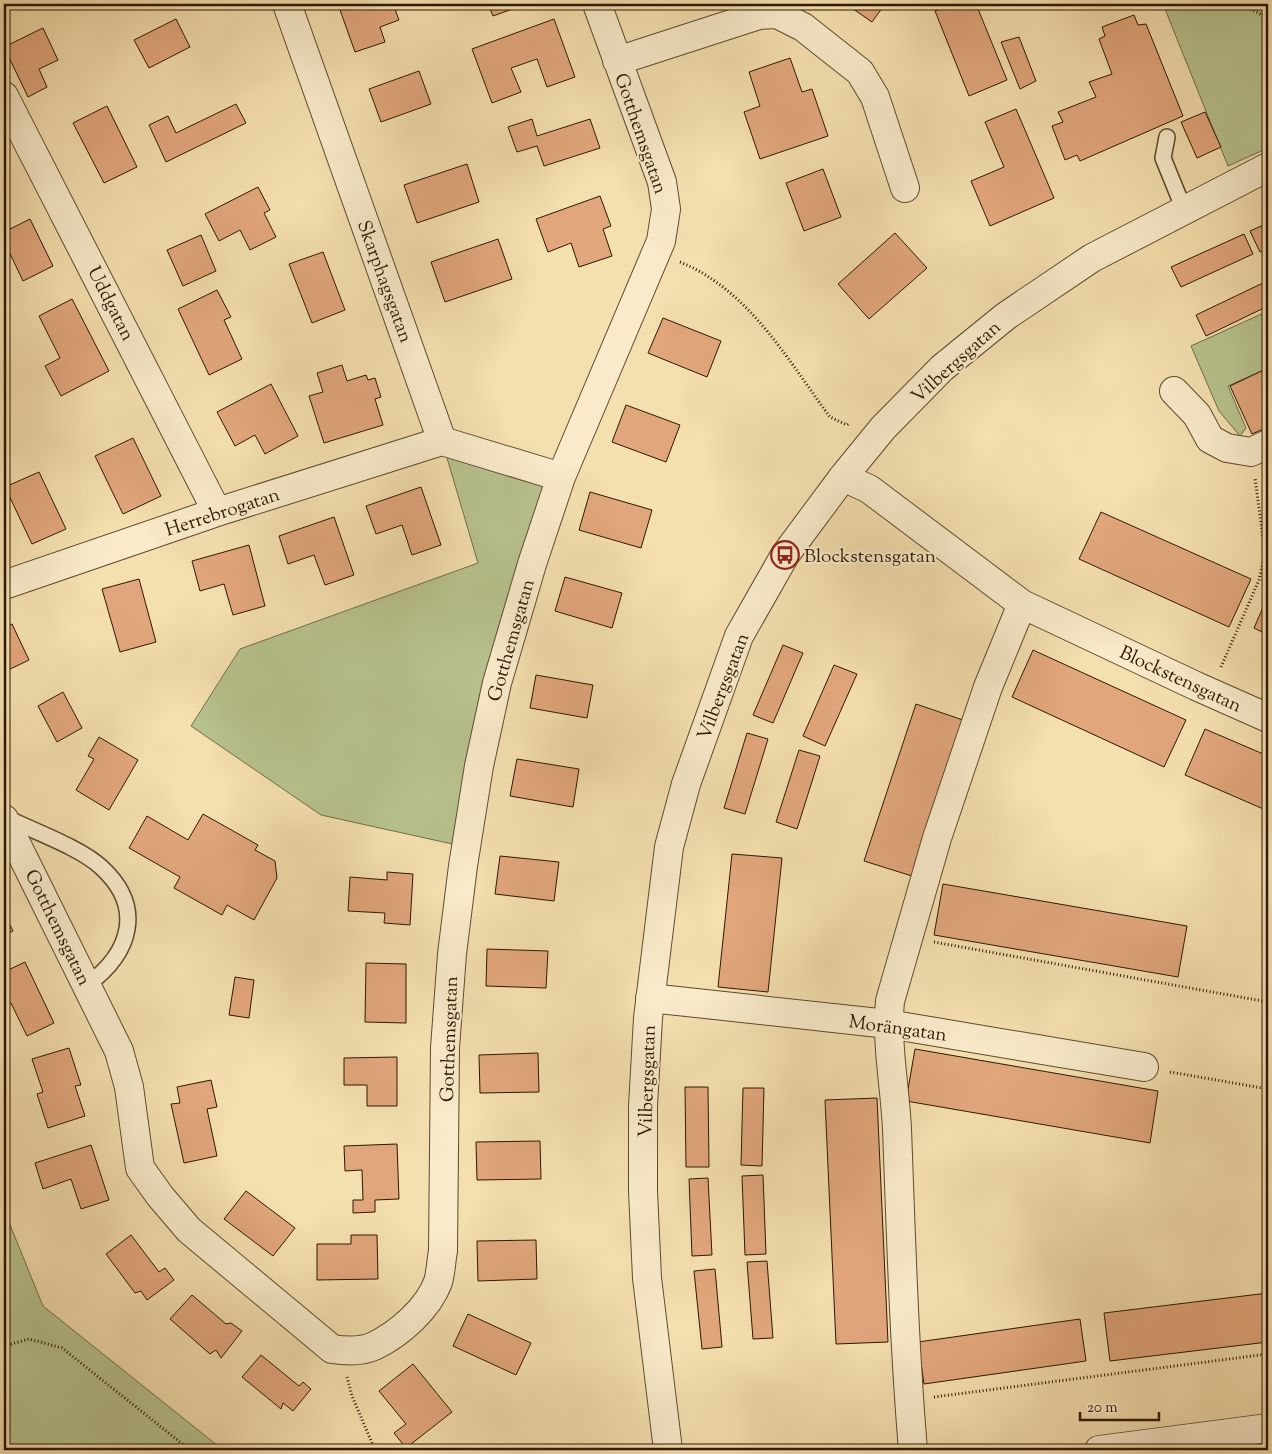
<svg xmlns="http://www.w3.org/2000/svg" width="1272" height="1454" font-family="'Sorts Mill Goudy',serif">
  <style>
    .green { fill: #b7c28e; stroke: #726d48 }
    .building { fill: #e2a67c; stroke: #2c1802 }
    .lines { fill: none; stroke-linecap: round; stroke-linejoin: round }
    .service-casing { stroke: #5e4a2d; stroke-width: 18 }
    .minor-casing { stroke: #5e4a2d; stroke-width: 30 }
    .path { stroke: #2c1802; stroke-width: 3; stroke-dasharray: 1 2.5; stroke-linecap: butt }
    .service { stroke: #f8eaca; stroke-width: 15 }
    .minor { stroke: #f8eaca; stroke-width: 28 }
    .labels { text-anchor: middle; stroke-width: 4; stroke-linejoin: round; paint-order: stroke }
    .street-label { font-size: 19px; fill: #2c1802; stroke: #f8eaca }
    .poi-label { font-size: 19px; fill: #2c1802; stroke: #f8eaca; text-anchor: start }
  </style>
  <rect width="100%" height="100%" fill="#f4dfae"/>
  <filter id="stains"><feTurbulence type="fractalNoise" baseFrequency=".004" numOctaves="4"/><feColorMatrix values="0 0 0 0 .2 0 0 0 0 .09 0 0 0 0 .02 0 0 0 .5 -.17"/></filter>
  <radialGradient id="worn" r=".72"><stop offset=".6" stop-color="#630" stop-opacity="0"/><stop offset="1" stop-color="#630" stop-opacity=".3"/></radialGradient>
  <path class="green" d="M 1103,4 L 1268,4 L 1268,148 L 1228,166 L 1165,9 Z
    M 1268,311 L 1268,368 L 1228,386 L 1246,428 L 1240,436 L 1219,411 L 1191,346 Z
    M 442,441 L 561,477 L 466,847 L 321,815 L 191,726 L 240,649 L 478,563 Z
    M 4,1210 L 43,1306 L 223,1450 L 4,1450 Z"/>
  <path class="building" d="M 346,4 L 393,4 L 399,20 L 380,27 L 385,42 L 355,52 L 339,7 Z
    M 488,4 L 526,4 L 493,16 Z
    M 846,4 L 885,4 L 872,22 Z
    M 953,4 L 976,4 L 1007,80 L 969,96 L 935,11 Z
    M 1134,15 L 1138,25 L 1146,24 L 1183,116 L 1080,161 L 1077,155 L 1065,160 L 1052,126 L 1063,122 L 1058,112 L 1096,97 L 1089,82 L 1112,74 L 1099,39 L 1105,36 L 1102,27 Z
    M 176,19 L 190,47 L 149,68 L 134,40 Z
    M 554,19 L 575,77 L 547,87 L 537,59 L 511,68 L 521,92 L 492,103 L 472,49 Z
    M 43,28 L 58,60 L 39,69 L 47,87 L 28,97 L 4,47 Z
    M 1019,37 L 1036,81 L 1020,89 L 1001,42 Z
    M 790,58 L 802,92 L 812,89 L 828,136 L 760,159 L 744,112 L 760,106 L 749,72 Z
    M 419,71 L 431,104 L 381,122 L 369,89 Z
    M 236,104 L 246,123 L 166,162 L 149,125 L 168,116 L 176,133 Z
    M 107,106 L 137,167 L 104,183 L 73,123 Z
    M 1016,109 L 1054,198 L 990,226 L 971,181 L 1004,167 L 985,122 Z
    M 1205,112 L 1221,147 L 1197,158 L 1181,122 Z
    M 532,119 L 537,136 L 590,119 L 600,148 L 544,166 L 537,146 L 517,152 L 508,127 Z
    M 467,164 L 479,202 L 417,223 L 404,185 Z
    M 823,169 L 841,217 L 804,231 L 786,183 Z
    M 258,187 L 270,210 L 264,213 L 276,237 L 250,250 L 240,230 L 219,241 L 205,214 Z
    M 600,196 L 611,226 L 603,229 L 612,256 L 579,267 L 571,243 L 548,252 L 536,219 Z
    M 30,219 L 53,266 L 23,281 L 4,241 L 4,232 Z
    M 1268,223 L 1268,248 L 1260,252 L 1250,231 Z
    M 895,233 L 927,268 L 869,319 L 838,284 Z
    M 1244,234 L 1253,254 L 1181,287 L 1171,267 Z
    M 201,235 L 216,271 L 183,286 L 167,250 Z
    M 498,239 L 512,279 L 445,302 L 431,262 Z
    M 323,252 L 345,310 L 312,323 L 289,264 Z
    M 1265,282 L 1268,288 L 1268,306 L 1206,336 L 1196,315 Z
    M 217,290 L 231,317 L 224,320 L 242,359 L 209,375 L 178,309 Z
    M 72,299 L 109,371 L 61,396 L 45,366 L 60,358 L 39,316 Z
    M 663,318 L 721,341 L 707,377 L 648,353 Z
    M 342,365 L 347,381 L 366,375 L 368,380 L 375,378 L 381,397 L 375,399 L 383,425 L 324,443 L 309,396 L 323,392 L 317,373 Z
    M 1268,368 L 1268,427 L 1252,434 L 1230,386 Z
    M 271,384 L 298,436 L 265,454 L 255,435 L 235,446 L 217,412 Z
    M 626,405 L 680,425 L 666,462 L 612,442 Z
    M 133,438 L 161,496 L 123,514 L 95,456 Z
    M 39,472 L 66,529 L 32,544 L 5,487 Z
    M 421,487 L 441,545 L 412,555 L 402,525 L 376,534 L 366,506 Z
    M 590,492 L 652,510 L 641,548 L 579,530 Z
    M 1101,512 L 1251,579 L 1229,627 L 1079,559 Z
    M 334,517 L 354,575 L 325,585 L 314,555 L 288,564 L 279,536 Z
    M 249,545 L 265,606 L 233,615 L 224,584 L 200,591 L 192,561 Z
    M 565,577 L 622,593 L 612,628 L 555,611 Z
    M 139,579 L 156,642 L 120,652 L 102,589 Z
    M 1268,596 L 1268,635 L 1254,628 Z
    M 12,624 L 29,660 L 4,672 L 4,628 Z
    M 783,645 L 803,653 L 773,723 L 753,715 Z
    M 1033,650 L 1186,720 L 1164,767 L 1012,697 Z
    M 834,665 L 857,674 L 825,746 L 803,736 Z
    M 536,675 L 593,685 L 587,718 L 530,708 Z
    M 63,692 L 82,728 L 57,742 L 38,706 Z
    M 916,704 L 963,720 L 912,876 L 864,861 Z
    M 1205,729 L 1268,756 L 1268,811 L 1185,775 Z
    M 747,733 L 768,739 L 745,814 L 724,808 Z
    M 99,737 L 138,760 L 109,810 L 76,790 L 94,759 L 88,756 Z
    M 799,750 L 820,756 L 797,829 L 776,822 Z
    M 517,759 L 579,769 L 573,807 L 510,796 Z
    M 203,814 L 258,845 L 255,850 L 275,861 L 277,878 L 254,920 L 227,905 L 222,915 L 174,888 L 180,877 L 129,848 L 147,816 L 188,840 Z
    M 732,854 L 782,858 L 768,992 L 718,987 Z
    M 500,856 L 559,862 L 554,901 L 495,894 Z
    M 387,872 L 413,874 L 410,925 L 384,923 L 385,913 L 348,911 L 350,877 L 387,880 Z
    M 943,884 L 1187,926 L 1178,977 L 934,935 Z
    M 4,913 L 13,931 L 4,935 Z
    M 487,949 L 548,951 L 546,988 L 486,986 Z
    M 25,962 L 54,1023 L 27,1036 L 11,1003 L 4,1006 L 4,972 Z
    M 366,963 L 406,964 L 406,1023 L 365,1022 Z
    M 235,977 L 254,980 L 249,1018 L 229,1015 Z
    M 69,1048 L 81,1085 L 75,1086 L 85,1116 L 48,1128 L 37,1094 L 43,1092 L 32,1059 Z
    M 915,1049 L 1158,1091 L 1150,1143 L 906,1101 Z
    M 538,1053 L 539,1092 L 480,1093 L 479,1055 Z
    M 397,1057 L 397,1106 L 367,1106 L 367,1085 L 344,1085 L 344,1058 Z
    M 211,1080 L 217,1107 L 207,1109 L 217,1156 L 184,1163 L 171,1104 L 180,1103 L 177,1087 Z
    M 685,1087 L 708,1087 L 709,1167 L 686,1167 Z
    M 743,1088 L 764,1088 L 762,1166 L 741,1165 Z
    M 877,1098 L 888,1342 L 836,1344 L 825,1100 Z
    M 540,1141 L 541,1179 L 477,1180 L 476,1142 Z
    M 397,1144 L 399,1199 L 375,1200 L 375,1212 L 353,1213 L 353,1200 L 363,1200 L 362,1170 L 345,1171 L 344,1146 Z
    M 91,1145 L 109,1200 L 81,1209 L 71,1179 L 43,1189 L 35,1163 Z
    M 763,1175 L 766,1254 L 745,1255 L 742,1176 Z
    M 708,1178 L 712,1255 L 692,1256 L 689,1179 Z
    M 246,1191 L 295,1228 L 273,1256 L 224,1219 Z
    M 131,1235 L 159,1272 L 165,1268 L 174,1280 L 147,1300 L 141,1291 L 135,1293 L 106,1254 Z
    M 351,1235 L 377,1235 L 378,1279 L 317,1280 L 317,1244 L 351,1244 Z
    M 536,1240 L 537,1279 L 478,1281 L 477,1241 Z
    M 767,1261 L 773,1338 L 753,1339 L 747,1262 Z
    M 715,1269 L 722,1347 L 702,1349 L 694,1271 Z
    M 1268,1293 L 1268,1342 L 1110,1361 L 1104,1313 Z
    M 192,1295 L 226,1324 L 231,1323 L 242,1331 L 221,1358 L 216,1350 L 210,1354 L 170,1319 Z
    M 468,1314 L 531,1343 L 516,1375 L 453,1346 Z
    M 1080,1319 L 1086,1361 L 924,1384 L 918,1342 Z
    M 261,1355 L 299,1386 L 303,1382 L 311,1389 L 293,1411 L 283,1403 L 281,1409 L 242,1377 Z
    M 413,1364 L 452,1412 L 406,1448 L 394,1433 L 406,1424 L 379,1391 Z"/>
  <g class="lines">
    <defs>
      <path id="service" d="M 1167,137 L 1163,158 L 1185,212
        M 5,817 C 33,831 79,847 101,867 C 145,907 131,953 87,985"/>
      <path id="minor" d="M 287,4 L 442,441
        M 617,61 L 759,15 L 777,14 L 803,27 L 860,72 L 875,97 L 905,188
        M 4,96 L 217,512
        M 1174,391 L 1197,415 L 1210,439 L 1227,448 L 1251,452 L 1268,444
        M 442,441 L 561,477
        M 843,477 L 869,489 L 1022,604 L 1196,686 L 1268,718
        M 4,585 L 217,512 L 442,441
        M 4,819 L 119,1051 L 129,1087 L 140,1168 L 160,1196 L 189,1230 L 332,1349 C 345,1351 361,1352 374,1346 C 399,1334 428,1309 438,1282 C 441,1272 441,1261 443,1251 L 445,1048 L 452,954 L 463,866 L 479,766 L 497,683 L 532,564 L 561,477 L 661,241 L 666,209 L 662,182 L 597,4
        M 650,998 L 888,1024 L 1144,1067
        M 668,1450 L 647,1278 L 643,1191 L 643,1106 L 648,1018 L 669,847 L 686,784 L 739,636 L 785,555 L 843,477 L 883,428 L 942,368 L 1006,316 L 1092,258 L 1268,167
        M 913,1450 C 904,1343 901,1236 897,1129 C 895,1087 886,1044 890,1001 L 937,838 L 988,687 L 1022,604
        M 1099,1450 L 1268,1428"/>
    </defs>
    <use href="#service" class="service-casing"/>
    <use href="#minor" class="minor-casing"/>
    <path class="path" d="M 1241,4 L 1268,18
      M 680,262 C 749,290 787,359 830,417 L 847,425 L 850,423
      M 1221,667 L 1259,580 L 1265,553 L 1255,478
      M 934,942 L 1268,1002
      M 1170,1072 L 1268,1089
      M 4,1346 L 29,1339 L 62,1348 L 190,1450
      M 347,1377 L 352,1396 L 375,1450
      M 934,1397 L 1268,1354"/>
    <use href="#service" class="service"/>
    <use href="#minor" class="minor"/>
  </g>
  <defs>
    <symbol id="bus-ring" viewBox="-11 -11 22 22"><circle r="9.5" fill="#f8eaca" stroke="#8f2418" stroke-width="1.5"/><path d="M-5-6H5V4H4V6H2V4H-2V6H-4V4H-5ZM-3.5-4V0h7V-4ZM-3.5 1.2v1.5H-2V1.2ZM2 1.2v1.5H3.5V1.2Z" fill="#8f2418"/></symbol>
  </defs>
  <g fill-rule="evenodd">
    <use href="#bus-ring" x="769" y="539" width="32" height="32"/>
  </g>
  <g class="labels">
    <g class="street-label">
      <text transform="translate(642 133) rotate(71)" y="7">Gotthemsgatan</text>
      <text transform="translate(386 281) rotate(70)" y="7">Skarphagsgatan</text>
      <text transform="translate(112 303) rotate(63)" y="7">Uddgatan</text>
      <text transform="translate(955 361) rotate(-42)" y="7">Vilbergsgatan</text>
      <text transform="translate(222 511) rotate(-18)" y="7">Herrebrogatan</text>
      <text transform="translate(510 640) rotate(-74)" y="7">Gotthemsgatan</text>
      <text transform="translate(1181 678) rotate(25)" y="7">Blockstensgatan</text>
      <text transform="translate(722 686) rotate(-69)" y="7">Vilbergsgatan</text>
      <text transform="translate(59 927) rotate(64)" y="7">Gotthemsgatan</text>
      <text transform="translate(898 1027) rotate(8)" y="7">Morängatan</text>
      <text transform="translate(448 1039) rotate(-88)" y="7">Gotthemsgatan</text>
      <text transform="translate(646 1081) rotate(-88)" y="7">Vilbergsgatan</text>
    </g>
    <g class="poi-label">
      <text x="804" y="562">Blockstensgatan</text>
    </g>
  </g>
  <rect width="1272" height="1454" fill="none" stroke="#f4dfae" stroke-width="20"/>
  <rect x="5" y="5" width="1262" height="1444" fill="none" stroke="#2c1802" stroke-width="2.5"/>
  <rect x="10" y="10" width="1252" height="1434" fill="none" stroke="#2c1802"/>
  <path d="M1080 1412v8h79v-8" fill="none" stroke="#2c1802" stroke-width="2.5"/>
  <text x="1087" y="1412" font-size="15" fill="#2c1802" stroke="#f8eaca" stroke-width="4" paint-order="stroke">20 m</text>
  <rect width="100%" height="100%" filter="url(#stains)"/>
  <rect width="100%" height="100%" fill="url(#worn)"/>
</svg>
